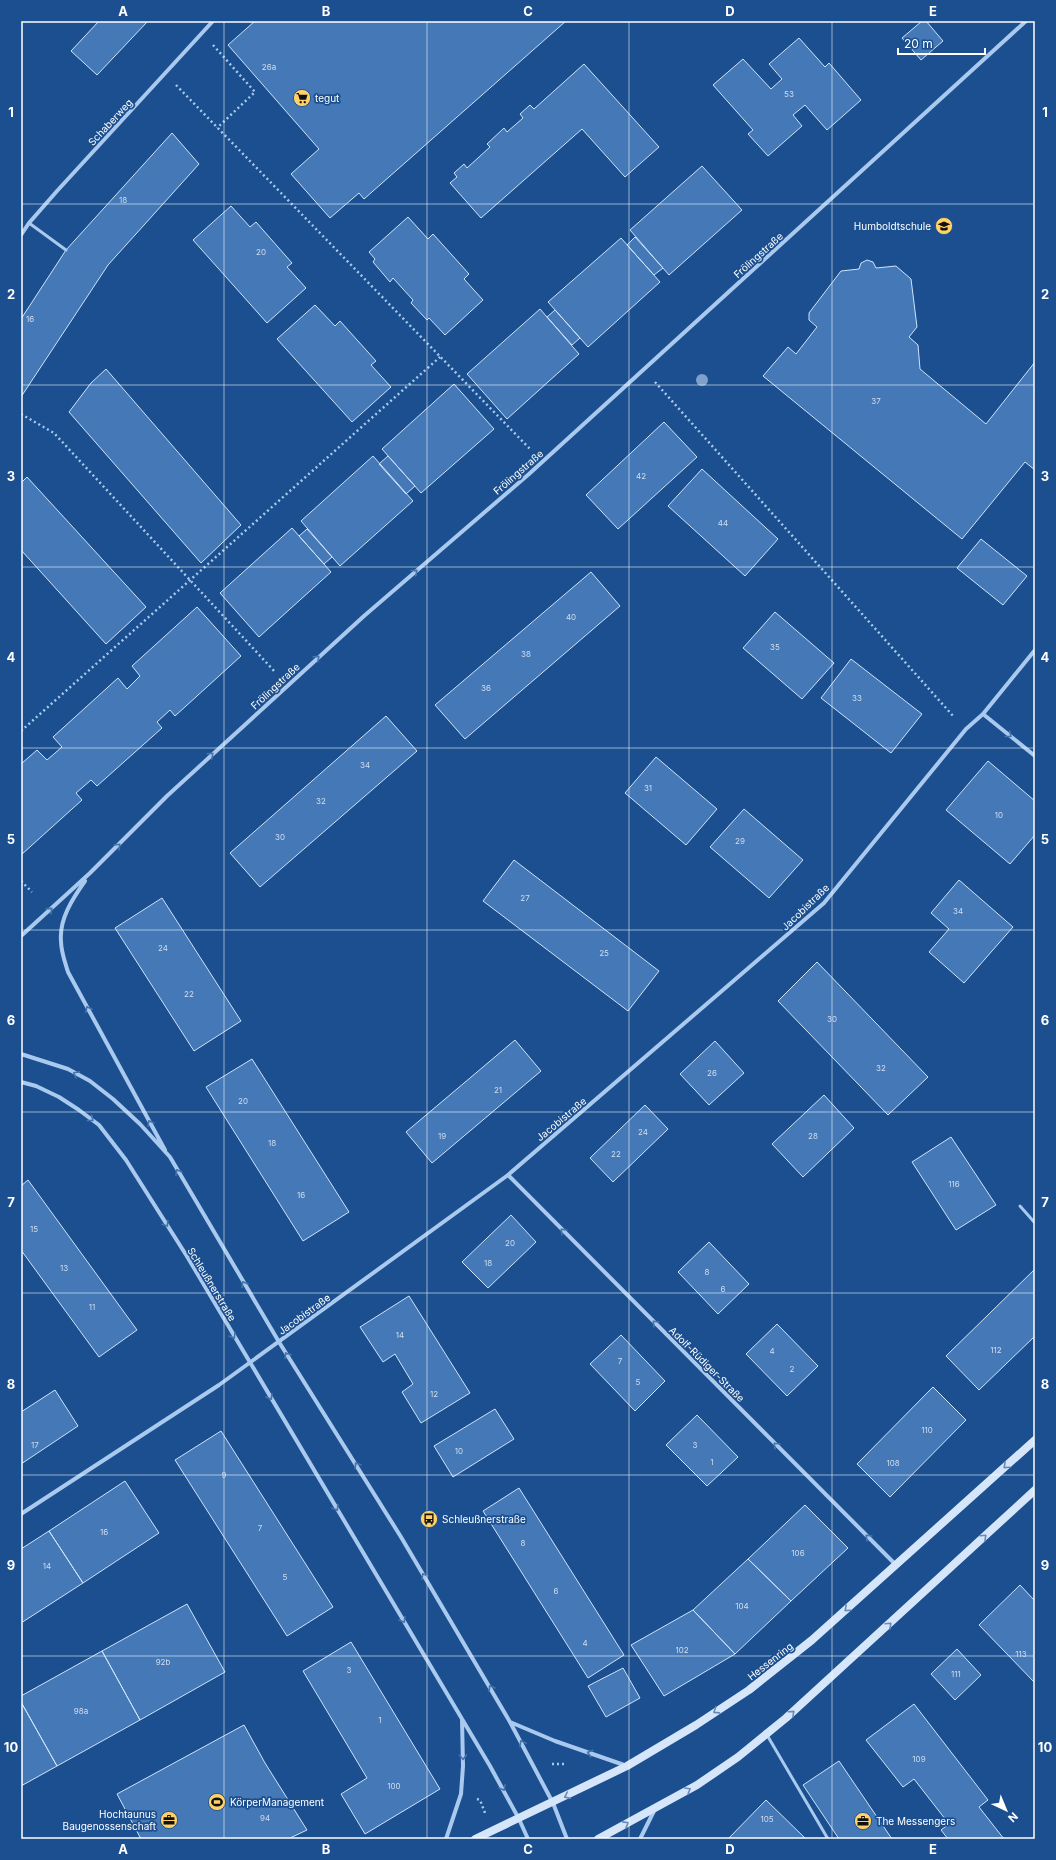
<svg xmlns="http://www.w3.org/2000/svg" width="1056" height="1860" font-family="Inter,sans-serif">
  <style>
    .building { fill: #4478b7; stroke: #cfe3fa }
    .lines { fill: none; stroke-linecap: round; stroke-linejoin: round }
    .path { stroke: #a9c9ee; stroke-width: 2.5; stroke-dasharray: 2 3; stroke-linecap: butt }
    .lane { stroke: #a9c9ee; stroke-width: 3 }
    .street { stroke: #a9c9ee; stroke-width: 4 }
    .secondary { stroke: #d6e6fa; stroke-width: 8 }
    .tree { fill: #7ea0ca }
    .oneway { stroke: #4674ac }
    .oneway2 { stroke: #668bba }
    .grid { fill: none; stroke: #fff; stroke-width: 1; stroke-opacity: 0.55 }
    .labels { text-anchor: middle; stroke-width: 3.5; stroke-linejoin: round; paint-order: stroke }
    .number-label { font-size: 8px; fill: #d0dded }
    .poi-label { font-size: 10px; fill: #fff; stroke: #1b4f8f; text-anchor: start }
    .street-label { font-size: 10px; fill: #fff; stroke: #1b4f8f }
    .neatline { fill: none; stroke: #fff; stroke-width: 1.5 }
    .grid-label { font-size: 13px; text-anchor: middle; font-weight: bold; fill: #fff }
  </style>
  <rect width="100%" height="100%" fill="#1b4f8f"/>
  <path class="building" d="M 99,21 L 148,21 L 97,75 L 71,51 Z
    M 255,21 L 566,21 L 364,199 L 359,193 L 330,218 L 291,174 L 319,149 L 228,45 Z
    M 922,21 L 926,21 L 943,41 L 921,60 L 902,38 Z
    M 799,38 L 825,67 L 829,63 L 861,100 L 827,130 L 805,105 L 793,115 L 802,126 L 768,156 L 748,134 L 753,130 L 713,85 L 743,59 L 771,89 L 782,79 L 769,64 Z
    M 584,64 L 659,147 L 625,177 L 582,129 L 481,218 L 450,183 L 457,177 L 454,173 L 464,164 L 467,168 L 490,147 L 487,144 L 504,128 L 507,132 L 523,118 L 520,114 L 530,105 L 534,109 Z
    M 172,133 L 199,164 L 108,265 L 21,397 L 21,319 L 66,250 Z
    M 702,166 L 742,210 L 669,275 L 630,230 Z
    M 231,206 L 250,227 L 256,222 L 292,263 L 287,267 L 306,288 L 267,323 L 193,240 Z
    M 408,217 L 428,239 L 433,234 L 469,274 L 464,279 L 483,300 L 445,335 L 429,318 L 427,320 L 411,303 L 413,300 L 393,278 L 390,282 L 373,262 L 375,259 L 369,252 Z
    M 635,237 L 663,268 L 654,275 L 627,245 Z
    M 621,238 L 660,282 L 588,347 L 548,302 Z
    M 867,260 L 873,262 L 876,268 L 896,266 L 911,279 L 917,327 L 909,337 L 918,345 L 920,369 L 986,424 L 1035,362 L 1035,470 L 1025,462 L 962,539 L 763,376 L 788,347 L 796,354 L 817,327 L 809,320 L 809,313 L 841,271 L 859,269 L 861,263 Z
    M 315,305 L 335,326 L 340,321 L 376,361 L 371,365 L 391,387 L 352,422 L 277,339 Z
    M 540,309 L 579,354 L 507,419 L 467,374 Z
    M 555,310 L 580,338 L 572,345 L 547,317 Z
    M 106,369 L 241,525 L 201,563 L 69,412 L 91,383 Z
    M 454,384 L 494,429 L 421,493 L 382,449 Z
    M 664,422 L 697,457 L 618,529 L 586,495 Z
    M 373,456 L 413,501 L 340,566 L 301,521 Z
    M 388,456 L 415,486 L 406,494 L 379,464 Z
    M 702,469 L 778,539 L 745,576 L 668,506 Z
    M 27,477 L 146,607 L 106,644 L 21,550 L 21,483 Z
    M 292,528 L 331,572 L 259,637 L 220,593 Z
    M 307,529 L 332,557 L 324,564 L 299,536 Z
    M 981,539 L 1027,576 L 1003,605 L 957,568 Z
    M 591,572 L 620,606 L 465,739 L 435,705 Z
    M 197,607 L 241,656 L 175,716 L 170,710 L 157,722 L 162,728 L 97,786 L 91,780 L 76,793 L 82,800 L 21,855 L 21,764 L 37,750 L 47,760 L 62,747 L 53,737 L 118,678 L 127,689 L 140,676 L 132,666 Z
    M 775,612 L 834,663 L 802,699 L 743,648 Z
    M 851,659 L 922,714 L 891,753 L 821,698 Z
    M 386,716 L 417,751 L 260,887 L 230,853 Z
    M 656,757 L 717,809 L 686,845 L 625,793 Z
    M 988,761 L 1035,801 L 1035,835 L 1010,864 L 946,810 Z
    M 744,809 L 803,860 L 769,898 L 710,847 Z
    M 514,860 L 659,971 L 628,1011 L 483,901 Z
    M 959,880 L 1013,927 L 964,983 L 929,952 L 949,929 L 931,913 Z
    M 162,898 L 241,1021 L 194,1051 L 115,928 Z
    M 817,962 L 928,1077 L 888,1115 L 778,1001 Z
    M 515,1040 L 541,1071 L 432,1163 L 406,1132 Z
    M 715,1041 L 744,1073 L 709,1105 L 680,1074 Z
    M 252,1059 L 349,1212 L 303,1241 L 206,1087 Z
    M 824,1095 L 854,1128 L 803,1177 L 772,1144 Z
    M 645,1105 L 668,1129 L 613,1182 L 590,1158 Z
    M 951,1137 L 996,1205 L 956,1230 L 912,1162 Z
    M 28,1180 L 137,1330 L 99,1357 L 21,1250 L 21,1186 Z
    M 511,1215 L 536,1242 L 488,1288 L 462,1262 Z
    M 709,1242 L 749,1284 L 718,1314 L 678,1272 Z
    M 1035,1269 L 1035,1336 L 979,1390 L 946,1356 Z
    M 409,1296 L 470,1393 L 421,1423 L 402,1392 L 413,1384 L 395,1354 L 383,1362 L 360,1327 Z
    M 777,1324 L 818,1366 L 787,1396 L 746,1354 Z
    M 621,1335 L 665,1381 L 635,1411 L 590,1364 Z
    M 933,1387 L 966,1420 L 890,1497 L 857,1464 Z
    M 55,1390 L 78,1426 L 21,1464 L 21,1412 Z
    M 495,1409 L 514,1439 L 453,1477 L 434,1446 Z
    M 697,1415 L 738,1457 L 707,1486 L 666,1445 Z
    M 221,1431 L 333,1607 L 287,1636 L 175,1460 Z
    M 125,1481 L 159,1533 L 83,1583 L 49,1531 Z
    M 519,1488 L 624,1655 L 588,1678 L 483,1511 Z
    M 805,1505 L 848,1548 L 791,1601 L 748,1559 Z
    M 49,1531 L 83,1583 L 21,1623 L 21,1549 Z
    M 748,1559 L 791,1601 L 735,1654 L 693,1610 Z
    M 1020,1585 L 1035,1601 L 1035,1683 L 979,1625 Z
    M 187,1604 L 225,1672 L 140,1720 L 102,1651 Z
    M 693,1610 L 735,1654 L 664,1696 L 631,1645 Z
    M 351,1642 L 440,1789 L 365,1834 L 341,1794 L 367,1778 L 303,1671 Z
    M 957,1649 L 981,1675 L 955,1700 L 931,1674 Z
    M 102,1651 L 140,1720 L 57,1766 L 21,1702 L 21,1696 Z
    M 623,1668 L 640,1698 L 606,1717 L 588,1686 Z
    M 21,1702 L 57,1766 L 21,1786 Z
    M 914,1704 L 988,1800 L 979,1807 L 1004,1839 L 948,1839 L 941,1830 L 949,1824 L 914,1779 L 903,1787 L 866,1740 Z
    M 244,1725 L 265,1763 L 307,1830 L 288,1839 L 141,1839 L 117,1794 Z
    M 839,1761 L 892,1839 L 839,1839 L 803,1785 Z
    M 766,1800 L 806,1839 L 728,1839 Z"/>
  <g class="lines">
    <path class="path" d="M 213,45 L 255,92 L 217,128
      M 176,85 L 531,450
      M 655,382 L 954,717
      M 21,414 L 54,433 L 276,673
      M 21,731 L 440,357
      M 21,881 L 32,892
      M 552,1764 L 565,1764
      M 477,1799 L 480,1800 L 485,1813"/>
    <path class="lane" d="M 29,223 L 66,250
      M 1020,1206 L 1035,1223
      M 767,1735 L 828,1839"/>
    <path class="street" d="M 21,235 L 29,223 L 57,191 L 213,21
      M 983,714 L 1035,756
      M 85,881 C 73,898 59,919 61,941 C 61,952 65,962 68,972 L 165,1150
      M 21,936 L 90,873 L 167,796 L 364,616 L 529,474 L 1026,21
      M 21,1054 L 68,1069 L 90,1081 L 113,1099 L 140,1124 L 170,1157 L 279,1342 L 401,1537 L 510,1722 L 553,1803 L 567,1839
      M 21,1082 L 36,1086 L 59,1097 L 79,1110 L 99,1125 L 126,1160 L 188,1258 L 490,1766 L 519,1819 L 528,1839
      M 508,1175 L 896,1565
      M 21,1514 L 219,1385 L 508,1175 L 824,903 L 966,729 L 983,714 L 1035,650
      M 510,1722 L 555,1741 L 627,1766
      M 446,1839 L 461,1794 L 463,1766 L 462,1719
      M 640,1839 L 654,1811"/>
    <path class="secondary" d="M 475,1839 L 627,1766 L 696,1725 L 749,1690 L 812,1640 L 1035,1440
      M 598,1839 L 697,1785 L 738,1757 L 786,1718 L 1035,1490"/>
  </g>
  <circle class="tree" cx="702" cy="380" r="6"/>
  <defs><path id="oneway-chevron" d="M-2-3.5L2.5 0L-2 3.5" fill="none" stroke-width="1.6" stroke-linecap="round" stroke-linejoin="round"/></defs>
  <g class="oneway">
    <use href="#oneway-chevron" transform="translate(415 572) rotate(-41)"/>
    <use href="#oneway-chevron" transform="translate(317 658) rotate(-42)"/>
    <use href="#oneway-chevron" transform="translate(1009 735) rotate(39)"/>
    <use href="#oneway-chevron" transform="translate(211 755) rotate(-43)"/>
    <use href="#oneway-chevron" transform="translate(118 846) rotate(-45)"/>
    <use href="#oneway-chevron" transform="translate(50 910) rotate(-42)"/>
    <use href="#oneway-chevron" transform="translate(88 1009) rotate(-118)"/>
    <use href="#oneway-chevron" transform="translate(76 1074) rotate(-151)"/>
    <use href="#oneway-chevron" transform="translate(91 1119) rotate(39)"/>
    <use href="#oneway-chevron" transform="translate(150 1123) rotate(-120)"/>
    <use href="#oneway-chevron" transform="translate(178 1172) rotate(-120)"/>
    <use href="#oneway-chevron" transform="translate(166 1224) rotate(58)"/>
    <use href="#oneway-chevron" transform="translate(563 1231) rotate(-135)"/>
    <use href="#oneway-chevron" transform="translate(244 1284) rotate(-121)"/>
    <use href="#oneway-chevron" transform="translate(655 1323) rotate(-135)"/>
    <use href="#oneway-chevron" transform="translate(233 1336) rotate(59)"/>
    <use href="#oneway-chevron" transform="translate(287 1355) rotate(-122)"/>
    <use href="#oneway-chevron" transform="translate(270 1397) rotate(59)"/>
    <use href="#oneway-chevron" transform="translate(776 1445) rotate(-135)"/>
    <use href="#oneway-chevron" transform="translate(357 1465) rotate(-123)"/>
    <use href="#oneway-chevron" transform="translate(336 1508) rotate(59)"/>
    <use href="#oneway-chevron" transform="translate(868 1537) rotate(-135)"/>
    <use href="#oneway-chevron" transform="translate(424 1576) rotate(-121)"/>
    <use href="#oneway-chevron" transform="translate(403 1620) rotate(59)"/>
    <use href="#oneway-chevron" transform="translate(491 1688) rotate(-121)"/>
    <use href="#oneway-chevron" transform="translate(522 1743) rotate(-118)"/>
    <use href="#oneway-chevron" transform="translate(590 1753) rotate(-162)"/>
    <use href="#oneway-chevron" transform="translate(463 1757) rotate(89)"/>
    <use href="#oneway-chevron" transform="translate(503 1788) rotate(61)"/>
  </g>
  <g class="oneway2">
    <use href="#oneway-chevron" transform="translate(1006 1466) rotate(138)"/>
    <use href="#oneway-chevron" transform="translate(984 1537) rotate(-43)"/>
    <use href="#oneway-chevron" transform="translate(847 1609) rotate(138)"/>
    <use href="#oneway-chevron" transform="translate(889 1625) rotate(-43)"/>
    <use href="#oneway-chevron" transform="translate(716 1711) rotate(147)"/>
    <use href="#oneway-chevron" transform="translate(792 1713) rotate(-42)"/>
    <use href="#oneway-chevron" transform="translate(688 1790) rotate(-30)"/>
    <use href="#oneway-chevron" transform="translate(567 1796) rotate(154)"/>
    <use href="#oneway-chevron" transform="translate(626 1824) rotate(-28)"/>
  </g>
  <path class="grid" d="M 224,21 L 224,1839M 427,21 L 427,1839M 629,21 L 629,1839M 832,21 L 832,1839M 21,204 L 1035,204M 21,385 L 1035,385M 21,567 L 1035,567M 21,748 L 1035,748M 21,930 L 1035,930M 21,1112 L 1035,1112M 21,1293 L 1035,1293M 21,1475 L 1035,1475M 21,1656 L 1035,1656"/>
  <defs>
    <symbol id="supermarket-disc" viewBox="-11 -11 22 22"><circle r="9.5" fill="#ffd166" stroke="#1b4f8f"/><path d="M-6-5.5h2.5l.6 2H6L4.5 2H-2.5L-4.4-4H-6ZM-1.5 3.2a1.3 1.3 0 1 0 .1 0ZM3 3.2a1.3 1.3 0 1 0 .1 0Z" fill="#111"/></symbol>
    <symbol id="school-disc" viewBox="-11 -11 22 22"><circle r="9.5" fill="#ffd166" stroke="#1b4f8f"/><path d="M0-5L7-2L0 1L-7-2ZM-4 1L0 2.5L4 1V4Q0 6-4 4Z" fill="#111"/></symbol>
    <symbol id="bus-disc" viewBox="-11 -11 22 22"><circle r="9.5" fill="#ffd166" stroke="#1b4f8f"/><path d="M-5-6H5V4H4V6H2V4H-2V6H-4V4H-5ZM-3.5-4V0h7V-4ZM-3.5 1.2v1.5H-2V1.2ZM2 1.2v1.5H3.5V1.2Z" fill="#111"/></symbol>
    <symbol id="stadium-disc" viewBox="-11 -11 22 22"><circle r="9.5" fill="#ffd166" stroke="#1b4f8f"/><path d="M0-5a6.5 5 0 1 0 0 10a6.5 5 0 1 0 0-10ZM-3.5-1.8h7v3.6h-7Z" fill="#111"/></symbol>
    <symbol id="office-disc" viewBox="-11 -11 22 22"><circle r="9.5" fill="#ffd166" stroke="#1b4f8f"/><path d="M-6-3h4V-5.5h4V-3h4V5H-6ZM-1-4.5V-3h2v-1.5ZM-6 0V1H6V0Z" fill="#111"/></symbol>
  </defs>
  <g fill-rule="evenodd">
    <use href="#supermarket-disc" x="292" y="88" width="20" height="20"/>
    <use href="#school-disc" x="934" y="216" width="20" height="20"/>
    <use href="#bus-disc" x="419" y="1509" width="20" height="20"/>
    <use href="#stadium-disc" x="207" y="1792" width="20" height="20"/>
    <use href="#office-disc" x="159" y="1810" width="20" height="20"/>
    <use href="#office-disc" x="853" y="1811" width="20" height="20"/>
  </g>
  <g class="labels">
    <g class="number-label">
      <text x="269" y="70">26a</text>
      <text x="789" y="97">53</text>
      <text x="123" y="203">18</text>
      <text x="261" y="255">20</text>
      <text x="30" y="322">16</text>
      <text x="876" y="404">37</text>
      <text x="641" y="479">42</text>
      <text x="723" y="526">44</text>
      <text x="571" y="620">40</text>
      <text x="775" y="650">35</text>
      <text x="526" y="657">38</text>
      <text x="486" y="691">36</text>
      <text x="857" y="701">33</text>
      <text x="365" y="768">34</text>
      <text x="648" y="791">31</text>
      <text x="321" y="804">32</text>
      <text x="999" y="818">10</text>
      <text x="280" y="840">30</text>
      <text x="740" y="844">29</text>
      <text x="525" y="901">27</text>
      <text x="958" y="914">34</text>
      <text x="163" y="951">24</text>
      <text x="604" y="956">25</text>
      <text x="189" y="997">22</text>
      <text x="832" y="1022">30</text>
      <text x="881" y="1071">32</text>
      <text x="712" y="1076">26</text>
      <text x="498" y="1093">21</text>
      <text x="243" y="1104">20</text>
      <text x="643" y="1135">24</text>
      <text x="442" y="1139">19</text>
      <text x="813" y="1139">28</text>
      <text x="272" y="1146">18</text>
      <text x="616" y="1157">22</text>
      <text x="954" y="1187">116</text>
      <text x="301" y="1198">16</text>
      <text x="34" y="1232">15</text>
      <text x="510" y="1246">20</text>
      <text x="488" y="1266">18</text>
      <text x="64" y="1271">13</text>
      <text x="707" y="1275">8</text>
      <text x="723" y="1292">6</text>
      <text x="92" y="1310">11</text>
      <text x="400" y="1338">14</text>
      <text x="996" y="1353">112</text>
      <text x="772" y="1354">4</text>
      <text x="620" y="1364">7</text>
      <text x="792" y="1372">2</text>
      <text x="638" y="1385">5</text>
      <text x="434" y="1397">12</text>
      <text x="927" y="1433">110</text>
      <text x="35" y="1448">17</text>
      <text x="695" y="1448">3</text>
      <text x="459" y="1454">10</text>
      <text x="712" y="1465">1</text>
      <text x="893" y="1466">108</text>
      <text x="224" y="1478">9</text>
      <text x="260" y="1531">7</text>
      <text x="104" y="1535">16</text>
      <text x="523" y="1546">8</text>
      <text x="798" y="1556">106</text>
      <text x="47" y="1569">14</text>
      <text x="285" y="1580">5</text>
      <text x="556" y="1594">6</text>
      <text x="742" y="1609">104</text>
      <text x="585" y="1646">4</text>
      <text x="682" y="1653">102</text>
      <text x="1021" y="1657">113</text>
      <text x="163" y="1665">92b</text>
      <text x="349" y="1673">3</text>
      <text x="956" y="1677">111</text>
      <text x="81" y="1714">98a</text>
      <text x="380" y="1723">1</text>
      <text x="919" y="1762">109</text>
      <text x="394" y="1789">100</text>
      <text x="265" y="1821">94</text>
      <text x="767" y="1822">105</text>
    </g>
    <g class="poi-label">
      <text x="315" y="102">tegut</text>
      <text x="931" y="230" text-anchor="end">Humboldtschule</text>
      <text x="442" y="1523">Schleußnerstraße</text>
      <text x="230" y="1806">KörperManagement</text>
      <text x="156" y="1818" text-anchor="end">Hochtaunus<tspan x="156" dy="12">Baugenossenschaft</tspan></text>
      <text x="876" y="1825">The Messengers</text>
    </g>
    <g class="street-label">
      <text transform="translate(110 122) rotate(-47)" y="4">Schaberweg</text>
      <text transform="translate(758 255) rotate(-42)" y="4">Frölingstraße</text>
      <text transform="translate(518 472) rotate(-41)" y="4">Frölingstraße</text>
      <text transform="translate(275 686) rotate(-43)" y="4">Frölingstraße</text>
      <text transform="translate(805 907) rotate(-44)" y="4">Jacobistraße</text>
      <text transform="translate(561 1119) rotate(-40)" y="4">Jacobistraße</text>
      <text transform="translate(212 1284) rotate(59)" y="4">Schleußnerstraße</text>
      <text transform="translate(304 1314) rotate(-36)" y="4">Jacobistraße</text>
      <text transform="translate(707 1364) rotate(45)" y="4">Adolf-Rüdiger-Straße</text>
      <text transform="translate(770 1661) rotate(-38)" y="4">Hessenring</text>
    </g>
  </g>
  <rect width="1056" height="1860" fill="none" stroke="#1b4f8f" stroke-width="44"/>
  <g transform="translate(1006 1810) rotate(136)" stroke="#1b4f8f" stroke-width="3" paint-order="stroke">
  <path d="M0-3L7 15L0 10L-7 15Z" fill="#ffffff"/>
  <text y="-6" font-size="11" font-weight="bold" text-anchor="middle" fill="#ffffff">N</text>
  </g>
  <path d="M898 48v6h87v-6" fill="none" stroke="#ffffff" stroke-width="2"/>
  <text x="904" y="48" font-size="12" fill="#ffffff" stroke="#1b4f8f" stroke-width="3" paint-order="stroke">20 m</text>
  <rect x="22" y="22" width="1012" height="1816" class="neatline"/>
  <g class="grid-label">
    <text x="123" y="16">A</text>
    <text x="326" y="16">B</text>
    <text x="528" y="16">C</text>
    <text x="730" y="16">D</text>
    <text x="933" y="16">E</text>
    <text x="11" y="117">1</text>
    <text x="1045" y="117">1</text>
    <text x="11" y="299">2</text>
    <text x="1045" y="299">2</text>
    <text x="11" y="481">3</text>
    <text x="1045" y="481">3</text>
    <text x="11" y="662">4</text>
    <text x="1045" y="662">4</text>
    <text x="11" y="844">5</text>
    <text x="1045" y="844">5</text>
    <text x="11" y="1025">6</text>
    <text x="1045" y="1025">6</text>
    <text x="11" y="1207">7</text>
    <text x="1045" y="1207">7</text>
    <text x="11" y="1389">8</text>
    <text x="1045" y="1389">8</text>
    <text x="11" y="1570">9</text>
    <text x="1045" y="1570">9</text>
    <text x="11" y="1752">10</text>
    <text x="1045" y="1752">10</text>
    <text x="123" y="1854">A</text>
    <text x="326" y="1854">B</text>
    <text x="528" y="1854">C</text>
    <text x="730" y="1854">D</text>
    <text x="933" y="1854">E</text>
  </g>
</svg>
